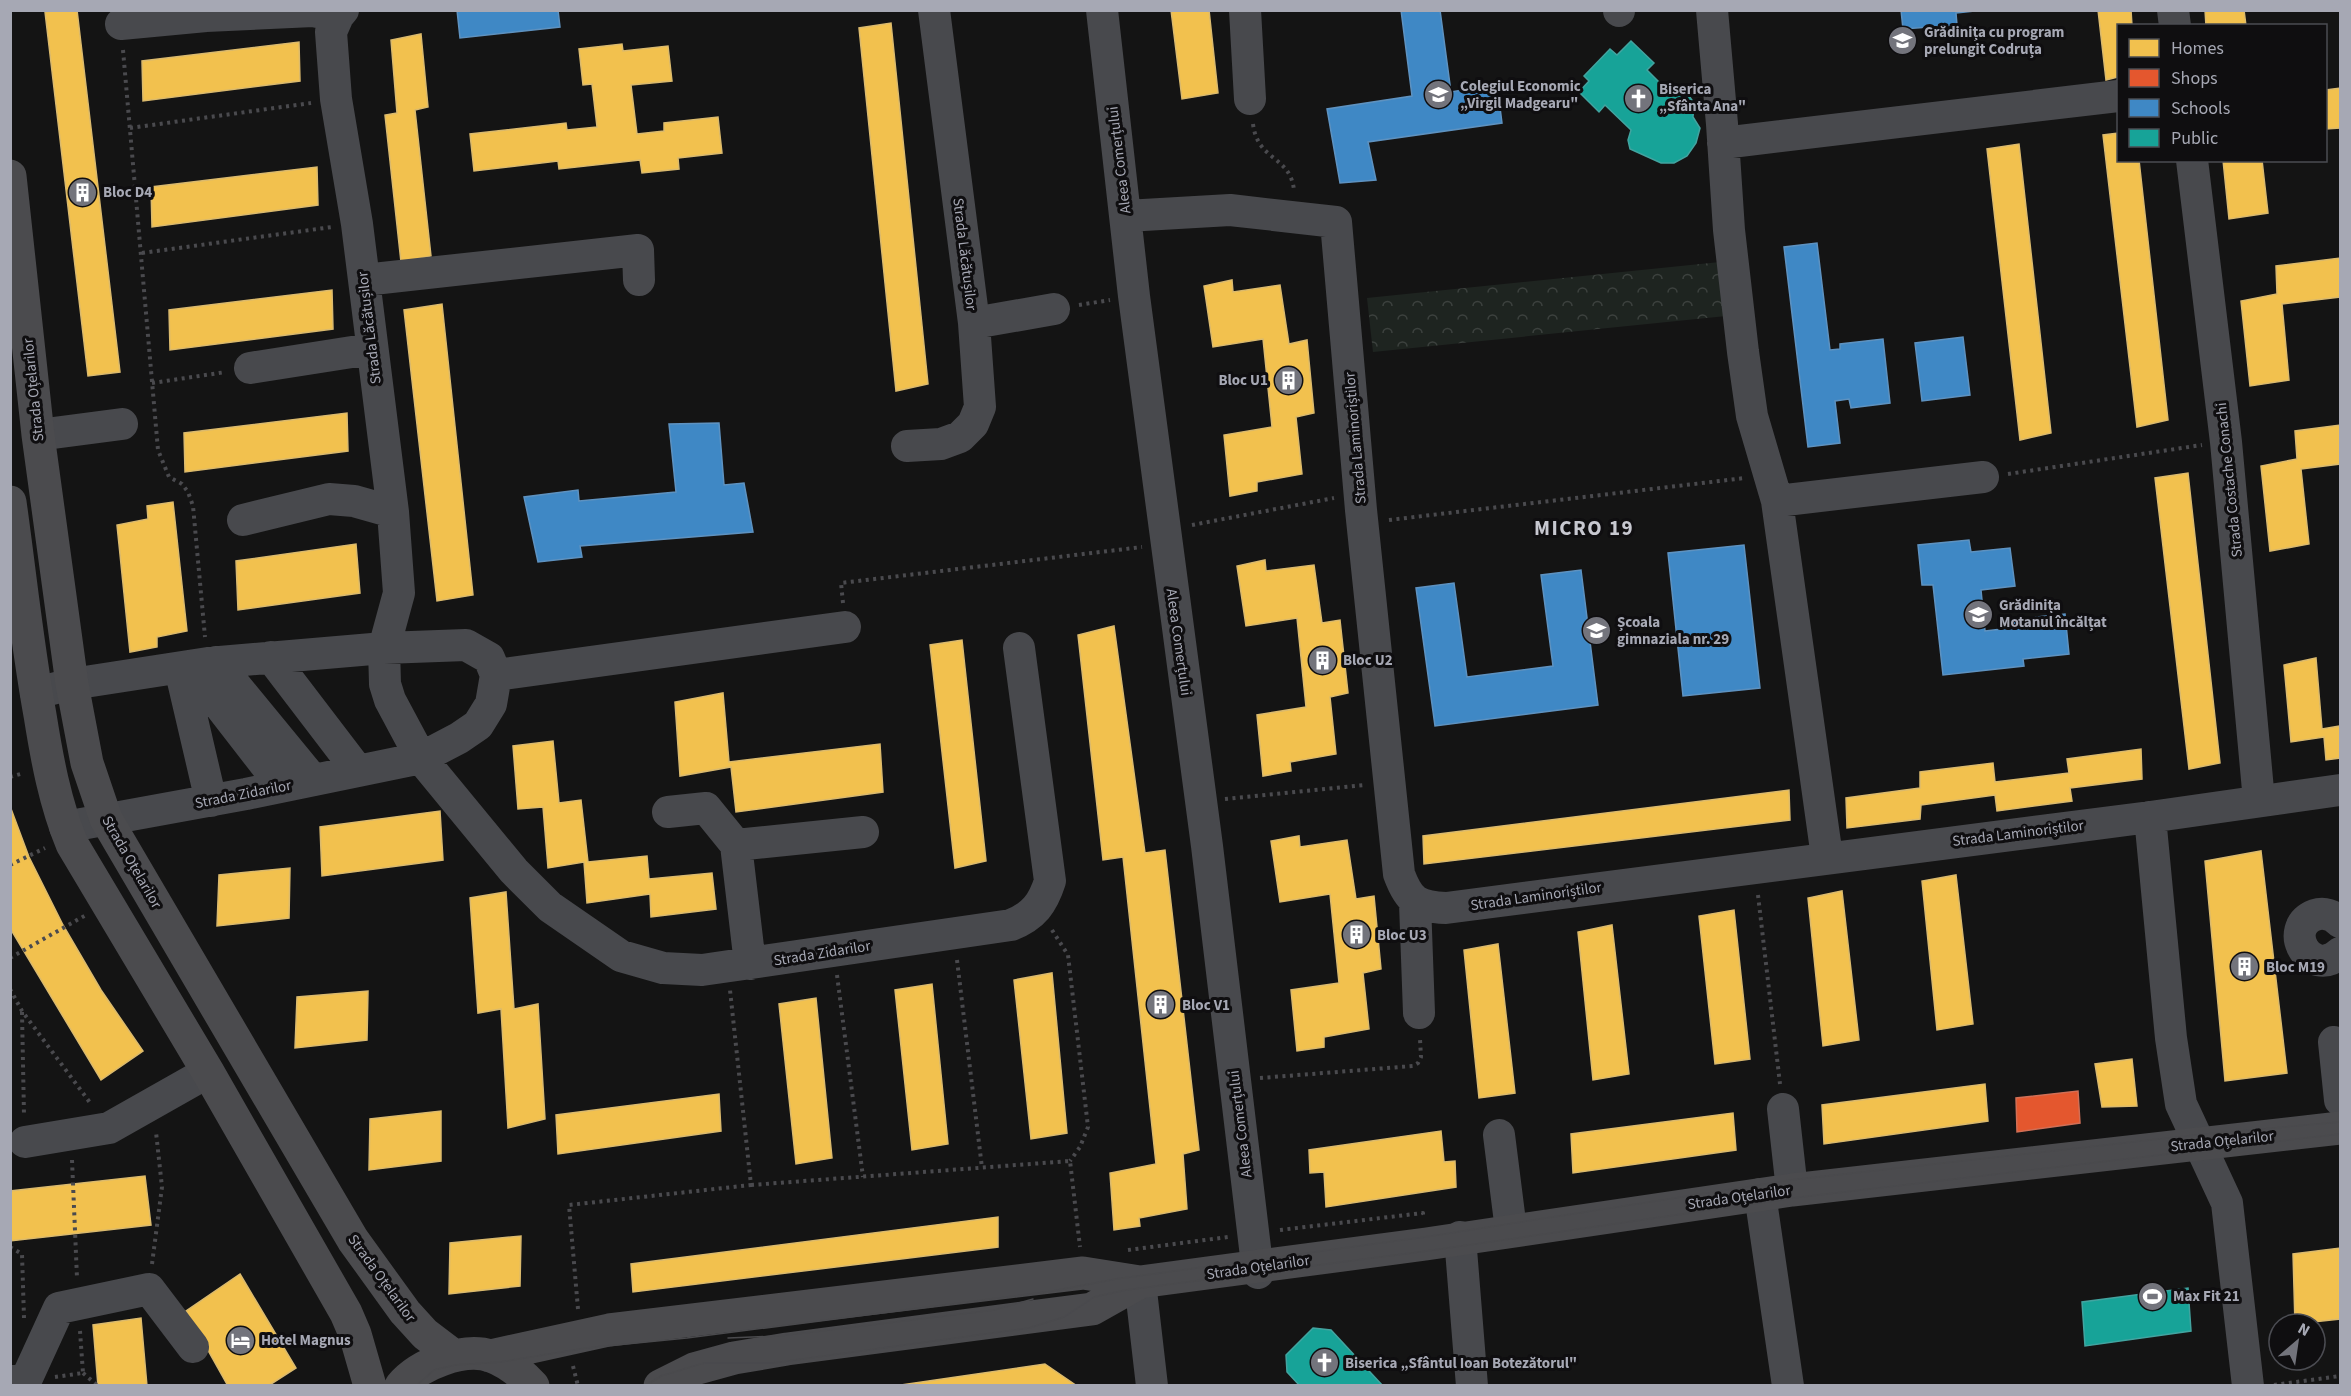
<svg xmlns="http://www.w3.org/2000/svg" width="2351" height="1396" font-family="'Source Sans 3',sans-serif">
  <style>
    .forest { fill: url(#forest-crowns) }
    .homes { fill: #f2c14e; stroke: #dbba6d; stroke-width: 1.5 }
    .shops { fill: #e4572e; stroke: #d16f56; stroke-width: 1.5 }
    .schools { fill: #3f88c5; stroke: #5e92c0; stroke-width: 1.5 }
    .public { fill: #17a398; stroke: #42a4a0; stroke-width: 1.5 }
    .lines { fill: none; stroke-linecap: round; stroke-linejoin: round }
    .path { stroke: #4a4a4e; stroke-width: 4; stroke-dasharray: 3 4.5; stroke-linecap: butt }
    .minor { stroke: #48494d; stroke-width: 32 }
    .major { stroke: #4b4b4e; stroke-width: 33 }
    .tram { stroke: #4a4a4d; stroke-width: 1.5 }
    .labels { text-anchor: middle; stroke-width: 6; stroke-linejoin: round; paint-order: stroke }
    .poi-label { font-size: 15px; font-weight: bold; fill: #a6a8b4; stroke: #0f0e10; text-anchor: start }
    .street-label { font-size: 15px; fill: #a6a8b4; stroke: #0f0e10 }
    .district-label { font-size: 21px; font-weight: bold; letter-spacing: 1.5px; fill: #c7c8d0; stroke: #0f0e10 }
  </style>
  <defs>
    <pattern id="forest-crowns" width="20" height="18" patternUnits="userSpaceOnUse" patternTransform="scale(1.5)"><rect width="20" height="18" fill="#1e2420"/><path d="M2 6a3 3 0 1 1 6 0M12 15a3 3 0 1 1 6 0" fill="none" stroke="#3c413e"/></pattern>
  </defs>
  <rect width="100%" height="100%" fill="#141414"/>
  <path class="forest" d="M 1720,262 L 1726,316 L 1373,352 L 1367,298 Z"/>
  <path class="homes" d="M 59,10 L 77,10 L 120,372 L 88,376 L 45,12 Z
    M 1171,10 L 1209,10 L 1218,93 L 1182,99 Z
    M 2098,10 L 2131,10 L 2132,26 L 2118,26 L 2118,77 L 2106,80 Z
    M 2205,10 L 2244,10 L 2246,26 L 2206,26 Z
    M 891,23 L 928,384 L 896,391 L 859,28 Z
    M 421,34 L 428,107 L 415,110 L 431,256 L 401,262 L 385,115 L 397,113 L 391,40 Z
    M 299,42 L 300,81 L 143,101 L 142,61 Z
    M 622,44 L 623,51 L 668,46 L 672,81 L 631,85 L 637,134 L 664,131 L 664,123 L 718,117 L 722,153 L 678,158 L 679,169 L 642,173 L 640,160 L 559,169 L 558,161 L 474,171 L 470,134 L 566,123 L 567,130 L 597,127 L 592,84 L 583,85 L 579,49 Z
    M 2340,88 L 2340,128 L 2326,129 L 2326,90 Z
    M 2118,133 L 2118,160 L 2139,160 L 2168,420 L 2137,427 L 2103,135 Z
    M 2019,144 L 2051,433 L 2020,440 L 1987,149 Z
    M 2223,160 L 2262,160 L 2268,213 L 2229,219 Z
    M 317,167 L 318,205 L 152,227 L 151,187 Z
    M 2340,258 L 2340,297 L 2282,304 L 2289,380 L 2250,386 L 2241,301 L 2277,294 L 2276,266 Z
    M 1232,280 L 1233,292 L 1280,285 L 1289,344 L 1307,340 L 1314,413 L 1296,417 L 1302,474 L 1257,482 L 1257,491 L 1230,496 L 1224,435 L 1272,427 L 1263,339 L 1213,347 L 1204,286 Z
    M 332,290 L 333,329 L 170,350 L 169,310 Z
    M 442,304 L 473,595 L 437,601 L 404,310 Z
    M 347,413 L 348,451 L 185,472 L 184,433 Z
    M 2340,425 L 2340,464 L 2301,469 L 2309,544 L 2270,551 L 2261,466 L 2297,459 L 2295,431 Z
    M 2188,473 L 2220,763 L 2189,769 L 2155,478 Z
    M 173,502 L 187,631 L 157,637 L 157,647 L 130,652 L 117,525 L 148,519 L 147,506 Z
    M 356,544 L 360,593 L 238,610 L 236,561 Z
    M 1265,560 L 1266,571 L 1314,565 L 1322,623 L 1340,620 L 1348,693 L 1330,697 L 1336,754 L 1290,762 L 1291,771 L 1263,776 L 1257,715 L 1306,707 L 1297,618 L 1246,626 L 1237,566 Z
    M 1114,626 L 1145,853 L 1165,850 L 1199,1150 L 1183,1154 L 1187,1209 L 1139,1218 L 1140,1226 L 1114,1230 L 1110,1173 L 1156,1164 L 1123,857 L 1103,860 L 1078,635 Z
    M 962,640 L 986,861 L 955,868 L 930,645 Z
    M 2316,658 L 2322,729 L 2340,726 L 2340,758 L 2326,760 L 2324,737 L 2291,742 L 2284,665 Z
    M 723,693 L 729,762 L 880,744 L 883,792 L 736,812 L 731,767 L 680,776 L 675,702 Z
    M 553,741 L 559,803 L 581,800 L 588,862 L 647,856 L 649,879 L 712,873 L 716,909 L 651,917 L 650,894 L 587,903 L 584,862 L 548,868 L 543,807 L 518,809 L 513,746 Z
    M 2141,749 L 2142,779 L 2070,788 L 2072,801 L 1997,811 L 1995,795 L 1921,805 L 1920,819 L 1847,828 L 1846,798 L 1920,788 L 1920,772 L 1993,763 L 1995,782 L 2069,773 L 2067,759 Z
    M 1789,790 L 1790,820 L 1424,864 L 1423,836 Z
    M 10,806 L 29,857 L 63,925 L 101,990 L 143,1051 L 101,1080 L 10,928 Z
    M 440,811 L 443,860 L 322,876 L 320,827 Z
    M 1299,836 L 1300,847 L 1347,840 L 1356,899 L 1374,896 L 1381,969 L 1363,973 L 1369,1029 L 1324,1037 L 1324,1047 L 1297,1051 L 1291,990 L 1339,983 L 1330,894 L 1280,902 L 1271,841 Z
    M 2261,851 L 2287,1073 L 2225,1081 L 2205,861 Z
    M 290,868 L 289,918 L 217,926 L 219,875 Z
    M 1956,875 L 1973,1024 L 1937,1030 L 1922,881 Z
    M 1842,891 L 1859,1040 L 1823,1046 L 1808,898 Z
    M 506,892 L 514,1009 L 538,1004 L 545,1119 L 508,1128 L 501,1009 L 478,1013 L 470,898 Z
    M 1734,910 L 1750,1059 L 1715,1064 L 1699,916 Z
    M 1612,925 L 1629,1074 L 1593,1080 L 1578,932 Z
    M 1498,944 L 1515,1093 L 1479,1098 L 1464,950 Z
    M 1052,973 L 1067,1133 L 1031,1139 L 1014,980 Z
    M 932,984 L 948,1144 L 912,1150 L 895,990 Z
    M 368,991 L 367,1040 L 295,1048 L 297,997 Z
    M 816,998 L 832,1158 L 796,1164 L 779,1004 Z
    M 2132,1059 L 2137,1106 L 2102,1107 L 2095,1064 Z
    M 1985,1084 L 1988,1121 L 1824,1144 L 1822,1105 Z
    M 719,1094 L 721,1131 L 558,1154 L 556,1115 Z
    M 441,1111 L 441,1161 L 369,1170 L 370,1119 Z
    M 1733,1113 L 1736,1150 L 1573,1173 L 1571,1134 Z
    M 1441,1131 L 1444,1162 L 1455,1161 L 1456,1187 L 1326,1207 L 1324,1172 L 1310,1173 L 1309,1150 Z
    M 145,1176 L 151,1225 L 10,1241 L 10,1191 Z
    M 998,1217 L 998,1247 L 633,1292 L 631,1264 Z
    M 521,1236 L 520,1286 L 449,1294 L 450,1243 Z
    M 2340,1248 L 2340,1319 L 2295,1324 L 2293,1254 Z
    M 240,1274 L 296,1368 L 268,1386 L 228,1386 L 186,1311 Z
    M 141,1318 L 147,1386 L 98,1386 L 93,1325 Z
    M 1045,1364 L 1077,1386 L 894,1386 Z"/>
  <path class="shops" d="M 2078,1091 L 2080,1123 L 2017,1132 L 2016,1098 Z"/>
  <path class="schools" d="M 457,10 L 558,10 L 560,27 L 460,38 Z
    M 1401,10 L 1440,10 L 1451,92 L 1497,84 L 1502,123 L 1368,142 L 1376,180 L 1340,183 L 1327,109 L 1412,96 Z
    M 1901,10 L 1984,10 L 1956,13 L 1957,25 L 1903,29 Z
    M 1817,243 L 1830,350 L 1840,349 L 1840,344 L 1883,339 L 1890,403 L 1851,408 L 1849,399 L 1835,401 L 1840,443 L 1808,447 L 1784,247 Z
    M 1963,337 L 1970,395 L 1922,401 L 1915,343 Z
    M 719,423 L 724,485 L 744,483 L 753,532 L 580,546 L 582,557 L 538,562 L 524,497 L 578,490 L 579,501 L 676,492 L 669,424 Z
    M 1969,540 L 1971,552 L 2010,548 L 2015,586 L 1981,590 L 1985,631 L 2002,629 L 2001,621 L 2065,614 L 2069,654 L 2023,659 L 2024,666 L 1943,675 L 1933,585 L 1922,585 L 1918,545 Z
    M 1744,545 L 1760,688 L 1683,696 L 1668,553 Z
    M 1581,570 L 1598,705 L 1435,726 L 1416,588 L 1454,583 L 1467,677 L 1553,666 L 1541,575 Z"/>
  <path class="public" d="M 1631,41 L 1654,63 L 1647,70 L 1666,89 L 1676,89 L 1687,93 L 1694,103 L 1693,117 L 1700,128 L 1696,143 L 1687,156 L 1674,163 L 1661,163 L 1630,149 L 1628,140 L 1631,130 L 1605,105 L 1599,112 L 1579,92 L 1589,81 L 1584,76 L 1610,49 L 1617,55 Z
    M 2188,1288 L 2191,1331 L 2085,1346 L 2082,1302 Z
    M 1313,1328 L 1331,1330 L 1383,1386 L 1300,1386 L 1287,1372 L 1286,1355 Z"/>
  <g class="lines">
    <path class="path" d="M 123,50 L 158,450 L 169,477 L 182,484 L 188,492 L 193,506 L 205,637
      M 1253,124 C 1258,162 1290,155 1294,190
      M 130,128 L 311,103
      M 142,253 L 332,227
      M 1079,305 L 1110,300
      M 152,383 L 226,372
      M 2008,474 L 2202,445
      M 1389,520 L 1745,478
      M 1192,525 L 1334,498
      M 843,603 L 841,583 L 1142,547
      M 10,777 L 24,773
      M 1225,799 L 1364,785
      M 10,865 L 45,848
      M 1758,895 L 1780,1084
      M 1052,930 L 1068,955 L 1088,1127 L 1080,1147 L 1070,1161
      M 10,958 L 86,915
      M 957,960 L 982,1168
      M 837,975 L 863,1177
      M 10,989 L 22,1011 L 91,1104
      M 22,1012 L 24,1115
      M 1260,1078 L 1413,1066 L 1418,1063 L 1421,1057 L 1420,1039
      M 72,1160 L 77,1278
      M 751,1185 L 1070,1161 L 1080,1247
      M 1280,1230 L 1423,1213 L 1423,1217
      M 10,1247 L 22,1254 L 24,1318
      M 1128,1250 L 1228,1237
      M 152,1264 L 162,1187 L 156,1132
      M 578,1309 L 569,1205 L 751,1185 L 730,990
      M 573,1366 L 578,1386
      M 83,1373 L 98,1386
      M 55,1377 L 83,1373 L 80,1331
      M 2274,1385 L 2340,1376"/>
    <path class="minor" d="M 343,10 L 338,16 L 331,32 L 336,99 L 357,224 L 393,512 L 399,593 L 384,648 L 385,684 L 390,700 L 421,758 L 514,871 L 550,907 L 621,956 L 663,968 L 702,970 L 1011,925 C 1034,916 1043,903 1050,881 L 1019,648
      M 1102,10 L 1134,296 L 1207,846 L 1258,1273
      M 1245,10 L 1250,99
      M 1712,10 L 1722,124 L 1729,230 L 1743,352 L 1752,416 L 1777,501 L 1827,857
      M 2173,10 L 2175,26
      M 1619,11 L 1619,10
      M 121,24 L 206,16 L 313,11 L 338,16 L 337,10
      M 1723,143 L 2118,96
      M 2192,160 L 2226,442 L 2259,801
      M 1126,216 L 1230,210 L 1336,222 L 1361,510 L 1399,874 C 1409,901 1417,907 1446,908 L 2150,817 L 2340,790
      M 364,280 L 638,250 L 639,280
      M 974,323 L 1054,309
      M 250,368 L 371,349
      M 38,435 L 122,424
      M 907,446 L 941,444 L 960,437 L 973,424 L 980,407 L 974,323 L 934,10
      M 1777,501 L 1983,477
      M 243,520 L 329,499 L 354,501 L 393,512
      M 271,657 L 358,771
      M 216,662 L 313,780
      M 189,666 L 282,786
      M 180,668 L 211,801
      M 496,675 L 845,627
      M 36,693 L 72,684 L 208,663 L 384,648 L 466,645 L 489,658 L 496,675 L 491,704 L 478,725 L 459,738 L 421,758 L 246,794 L 65,827
      M 668,812 L 706,808 L 736,845
      M 2150,817 L 2171,1038 L 2181,1104 L 2227,1203 L 2248,1386
      M 1415,903 L 1419,1013
      M 2340,922 C 2333,915 2324,912 2315,915 C 2281,928 2310,980 2340,953
      M 750,964 L 736,845 L 863,832
      M 2334,1042 L 2340,1100
      M 1783,1109 L 1792,1190
      M 1499,1135 L 1511,1230
      M 25,1142 L 109,1128 L 208,1072
      M 1760,1194 L 1788,1386
      M 1460,1237 L 1472,1386
      M 1140,1282 L 1152,1386
      M 10,1381 L 26,1380 L 59,1308 L 149,1289 L 193,1347"/>
    <path class="major" d="M 10,176 L 38,435 L 72,684 L 87,763 L 106,819 L 353,1240 L 405,1312 L 425,1334 L 454,1356
      M 10,502 C 20,573 27,644 40,715 C 47,759 55,803 72,844 L 208,1072 L 346,1313 L 355,1334 L 370,1386
      M 490,1356 L 609,1330 L 1083,1273 L 1140,1282 L 1426,1244 L 1792,1190 L 2340,1128
      M 401,1386 C 419,1364 464,1347 491,1356 C 507,1362 522,1374 533,1386
      M 660,1386 L 694,1369 L 734,1358 L 787,1349 L 1092,1309 L 1140,1282"/>
    <path class="tram" d="M 728,1338 L 779,1336 L 994,1310 L 1033,1299
      M 416,1386 L 434,1370 L 455,1365 L 501,1362 L 586,1348 L 687,1338 L 1053,1291 L 1116,1279 L 1425,1237 L 1791,1180 L 2195,1135 L 2340,1122
      M 645,1386 L 661,1376 L 704,1363 L 773,1363 L 1029,1328 L 1064,1317 L 1094,1297 L 1126,1290 L 1427,1251 L 1793,1198 L 2340,1134"/>
  </g>
  <defs>
    <symbol id="school-disc" viewBox="-11 -11 22 22"><circle r="9.5" fill="#73747c" stroke="#0f0e10"/><path d="M0-5L7-2L0 1L-7-2ZM-4 1L0 2.5L4 1V4Q0 6-4 4Z" fill="#fff"/></symbol>
    <symbol id="university-disc" viewBox="-11 -11 22 22"><circle r="9.5" fill="#73747c" stroke="#0f0e10"/><path d="M0-5L7-2L0 1L-7-2ZM-4 1L0 2.5L4 1V4Q0 6-4 4Z" fill="#fff"/></symbol>
    <symbol id="church-disc" viewBox="-11 -11 22 22"><circle r="9.5" fill="#73747c" stroke="#0f0e10"/><path d="M-1.2-6h2.4v3.5h3.3v2.4h-3.3V6h-2.4V-.1h-3.3v-2.4h3.3Z" fill="#fff"/></symbol>
    <symbol id="building-disc" viewBox="-11 -11 22 22"><circle r="9.5" fill="#73747c" stroke="#0f0e10"/><path d="M-4-6H4V6H1V3H-1V6H-4ZM-2.5-4.3h1.7v1.8h-1.7ZM.8-4.3h1.7v1.8H.8ZM-2.5-1h1.7V.8h-1.7ZM.8-1h1.7V.8H.8Z" fill="#fff"/></symbol>
    <symbol id="stadium-disc" viewBox="-11 -11 22 22"><circle r="9.5" fill="#73747c" stroke="#0f0e10"/><path d="M0-5a6.5 5 0 1 0 0 10a6.5 5 0 1 0 0-10ZM-3.5-1.8h7v3.6h-7Z" fill="#fff"/></symbol>
    <symbol id="hotel-disc" viewBox="-11 -11 22 22"><circle r="9.5" fill="#73747c" stroke="#0f0e10"/><path d="M-6-4.5h1.5V1H6V5H4.5V3h-9V5H-6ZM-4 0a1.8 1.8 0 1 1 3.6 0ZM.5 0V-2.5h3Q6-2.5 6 0Z" fill="#fff"/></symbol>
  </defs>
  <g fill-rule="evenodd">
    <use href="#school-disc" x="1886" y="24" width="33" height="33"/>
    <use href="#university-disc" x="1422" y="78" width="33" height="33"/>
    <use href="#church-disc" x="1622" y="82" width="33" height="33"/>
    <use href="#building-disc" x="66" y="176" width="33" height="33"/>
    <use href="#building-disc" x="1272" y="364" width="33" height="33"/>
    <use href="#school-disc" x="1962" y="598" width="33" height="33"/>
    <use href="#school-disc" x="1580" y="614" width="33" height="33"/>
    <use href="#building-disc" x="1306" y="644" width="33" height="33"/>
    <use href="#building-disc" x="1340" y="918" width="33" height="33"/>
    <use href="#building-disc" x="2228" y="950" width="33" height="33"/>
    <use href="#building-disc" x="1144" y="988" width="33" height="33"/>
    <use href="#stadium-disc" x="2136" y="1280" width="33" height="33"/>
    <use href="#hotel-disc" x="224" y="1324" width="33" height="33"/>
    <use href="#church-disc" x="1308" y="1346" width="33" height="33"/>
  </g>
  <g class="labels">
    <g class="poi-label">
      <text x="1924" y="37">Grădinița cu program<tspan x="1924" dy="17">prelungit Codruța</tspan></text>
      <text x="1460" y="91">Colegiul Economic<tspan x="1460" dy="17">„Virgil Madgearu"</tspan></text>
      <text x="1659" y="94">Biserica<tspan x="1659" dy="17">„Sfânta Ana"</tspan></text>
      <text x="103" y="197">Bloc D4</text>
      <text x="1268" y="385" text-anchor="end">Bloc U1</text>
      <text x="1999" y="610">Grădinița<tspan x="1999" dy="17">Motanul încălțat</tspan></text>
      <text x="1617" y="627">Școala<tspan x="1617" dy="17">gimnaziala nr. 29</tspan></text>
      <text x="1343" y="665">Bloc U2</text>
      <text x="1377" y="940">Bloc U3</text>
      <text x="2266" y="972">Bloc M19</text>
      <text x="1182" y="1010">Bloc V1</text>
      <text x="2173" y="1301">Max Fit 21</text>
      <text x="261" y="1345">Hotel Magnus</text>
      <text x="1345" y="1368">Biserica „Sfântul Ioan Botezătorul"</text>
    </g>
    <g class="street-label">
      <text transform="translate(1119 160) rotate(-97)" y="5">Aleea Comerțului</text>
      <text transform="translate(965 254) rotate(83)" y="5">Strada Lăcătușilor</text>
      <text transform="translate(369 328) rotate(-97)" y="5">Strada Lăcătușilor</text>
      <text transform="translate(33 390) rotate(-96)" y="5">Strada Oțelarilor</text>
      <text transform="translate(1355 438) rotate(-95)" y="5">Strada Laminoriștilor</text>
      <text transform="translate(2229 480) rotate(-96)" y="5">Strada Costache Conachi</text>
      <text transform="translate(1179 642) rotate(82)" y="5">Aleea Comerțului</text>
      <text transform="translate(243 794) rotate(-11)" y="5">Strada Zidarilor</text>
      <text transform="translate(2018 833) rotate(-7)" y="5">Strada Laminoriștilor</text>
      <text transform="translate(132 862) rotate(60)" y="5">Strada Oțelarilor</text>
      <text transform="translate(1536 896) rotate(-8)" y="5">Strada Laminoriștilor</text>
      <text transform="translate(822 953) rotate(-9)" y="5">Strada Zidarilor</text>
      <text transform="translate(1240 1124) rotate(-97)" y="5">Aleea Comerțului</text>
      <text transform="translate(2222 1141) rotate(-6)" y="5">Strada Oțelarilor</text>
      <text transform="translate(1739 1197) rotate(-8)" y="5">Strada Oțelarilor</text>
      <text transform="translate(1258 1267) rotate(-8)" y="5">Strada Oțelarilor</text>
      <text transform="translate(382 1278) rotate(54)" y="5">Strada Oțelarilor</text>
    </g>
    <g class="district-label">
      <text x="1584" y="535">MICRO 19</text>
    </g>
  </g>
  <rect width="2351" height="1396" fill="none" stroke="#a6a8b4" stroke-width="24"/>
  <rect x="2117" y="24" width="210" height="138" fill="#0f0e10" stroke="#4b4c52" stroke-width="1.5"/>
  <rect x="2129" y="39" width="30" height="18" fill="#f2c14e" stroke="#4b4c52" stroke-width="1.5"/>
  <text x="2171" y="54" font-size="18" fill="#a6a8b4">Homes</text>
  <rect x="2129" y="69" width="30" height="18" fill="#e4572e" stroke="#4b4c52" stroke-width="1.5"/>
  <text x="2171" y="84" font-size="18" fill="#a6a8b4">Shops</text>
  <rect x="2129" y="99" width="30" height="18" fill="#3f88c5" stroke="#4b4c52" stroke-width="1.5"/>
  <text x="2171" y="114" font-size="18" fill="#a6a8b4">Schools</text>
  <rect x="2129" y="129" width="30" height="18" fill="#17a398" stroke="#4b4c52" stroke-width="1.5"/>
  <text x="2171" y="144" font-size="18" fill="#a6a8b4">Public</text>
  <g transform="translate(2297 1342) rotate(29)"><circle r="28" fill="#0f0e10" stroke="#4b4c52" stroke-width="1.5"/>
  <path d="M0-4.5L10 22L0 15L-10 22Z" fill="#73747c"/>
  <text y="-9" font-size="16" font-weight="bold" text-anchor="middle" fill="#a6a8b4">N</text>
  </g>
</svg>
